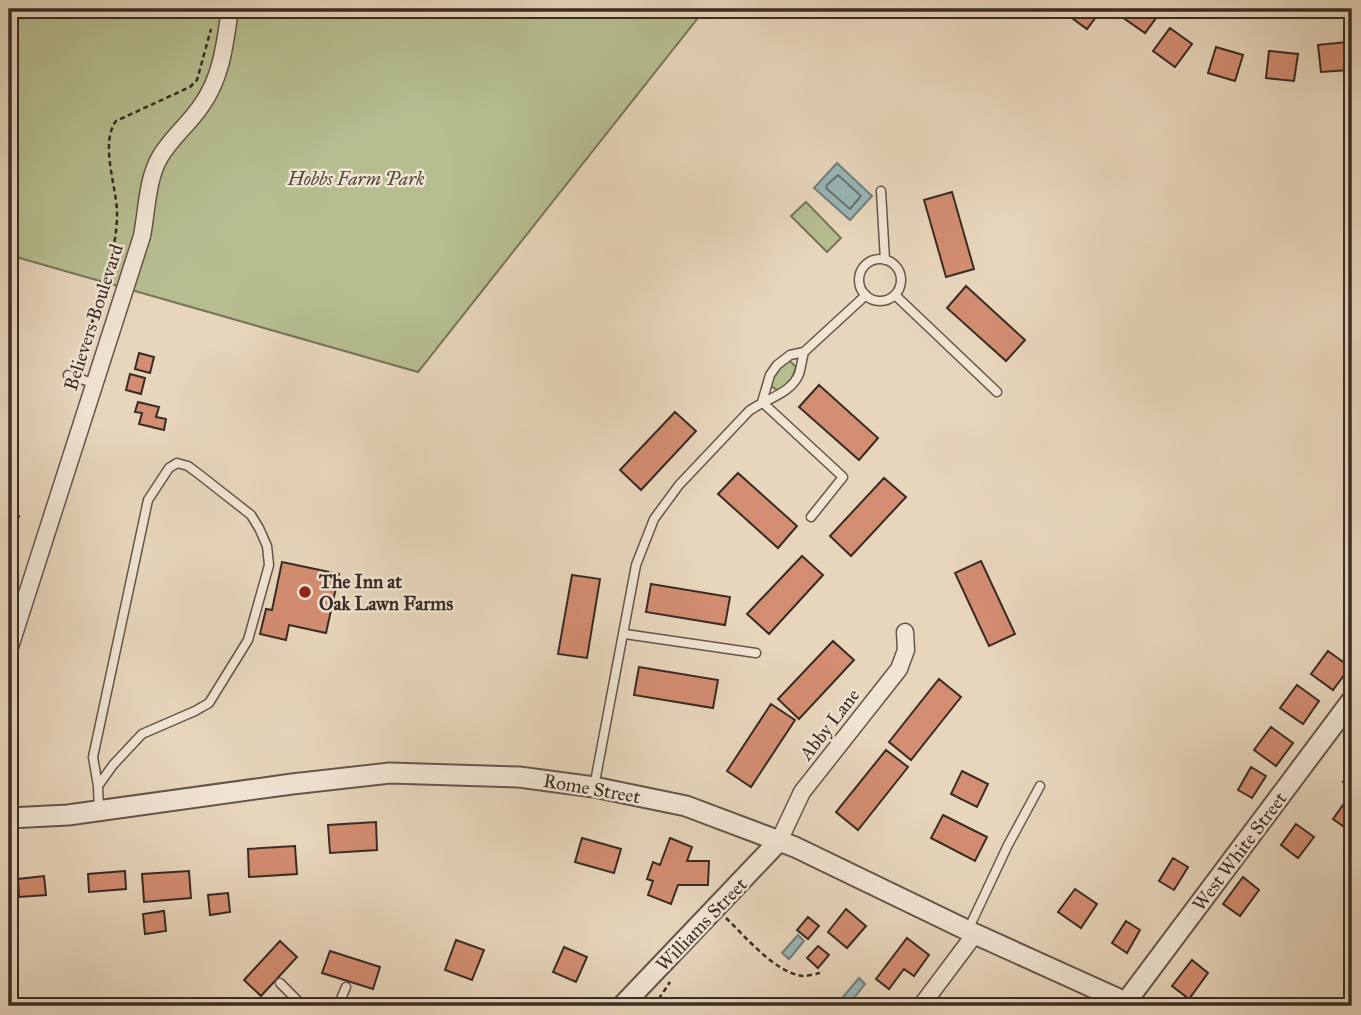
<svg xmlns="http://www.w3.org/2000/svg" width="1361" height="1015" font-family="'IM FELL Great Primer',serif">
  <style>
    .green { fill: #b6be90; stroke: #78755a; stroke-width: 2 }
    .water { fill: #99b7b8; stroke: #737f7d; stroke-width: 2 }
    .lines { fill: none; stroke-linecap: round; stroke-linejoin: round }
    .shore { stroke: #69726e; stroke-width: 2 }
    .building { fill: #d38d72; stroke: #392c24; stroke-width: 2 }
    .service-casing { stroke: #65564a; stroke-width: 11 }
    .minor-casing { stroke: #65564a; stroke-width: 19 }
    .tertiary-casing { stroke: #65564a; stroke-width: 23 }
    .path { stroke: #392c24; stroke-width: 2.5; stroke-dasharray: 5 3.5; stroke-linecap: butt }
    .service { stroke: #f0e4d3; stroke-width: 8 }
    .minor { stroke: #f0e4d3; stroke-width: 16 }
    .tertiary { stroke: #f0e4d3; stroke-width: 19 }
    .poi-dot { fill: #8f2418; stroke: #f0e4d3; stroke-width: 2.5 }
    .labels { text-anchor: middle; stroke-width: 5; stroke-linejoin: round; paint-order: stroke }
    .park-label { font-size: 19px; font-style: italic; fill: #52493a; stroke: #f0e4d3 }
    .street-label { font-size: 19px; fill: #392c24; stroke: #f0e4d3 }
    .poi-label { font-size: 19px; font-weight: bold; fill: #392c24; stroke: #f0e4d3; text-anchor: start }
  </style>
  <rect width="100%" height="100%" fill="#e8d6bc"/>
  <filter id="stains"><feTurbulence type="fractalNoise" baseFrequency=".00286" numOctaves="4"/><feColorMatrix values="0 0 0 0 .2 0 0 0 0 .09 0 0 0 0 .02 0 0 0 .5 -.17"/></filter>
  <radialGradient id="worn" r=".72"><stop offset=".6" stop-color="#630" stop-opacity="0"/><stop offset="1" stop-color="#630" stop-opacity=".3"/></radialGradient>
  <path class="green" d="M 9,9 L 705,9 L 418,372 L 9,255 Z
    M 806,202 L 841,238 L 827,252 L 791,216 Z
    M 787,358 L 796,367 C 793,377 788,388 777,390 L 771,386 L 775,372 Z"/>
  <path class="water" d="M 837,163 L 872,196 L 850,220 L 814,188 Z
    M 798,935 L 804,941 L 789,959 L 782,953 Z
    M 859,978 L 865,984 L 850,1003 L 843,997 Z"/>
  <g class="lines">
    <path class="shore" d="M 838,175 L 861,196 L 850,209 L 826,188 L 827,185 Z"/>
  </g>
  <path class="building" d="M 1068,9 L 1102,9 L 1087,29 L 1065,13 Z
    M 1128,9 L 1160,9 L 1162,10 L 1145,33 L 1122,17 Z
    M 1170,28 L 1192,44 L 1175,67 L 1153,51 Z
    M 1347,42 L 1349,70 L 1321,72 L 1318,45 Z
    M 1216,47 L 1243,55 L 1235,81 L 1208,73 Z
    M 1269,51 L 1298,54 L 1294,81 L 1266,78 Z
    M 952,192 L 974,269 L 946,277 L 924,200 Z
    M 966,286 L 1025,340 L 1006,361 L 947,308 Z
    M 139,353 L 154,357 L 150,373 L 135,369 Z
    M 130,374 L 145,378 L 141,394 L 126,390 Z
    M 819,385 L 878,438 L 859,460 L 799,407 Z
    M 138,402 L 159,407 L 156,417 L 166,419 L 164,430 L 139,424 L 142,413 L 135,412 Z
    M 675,412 L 696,431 L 641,490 L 620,470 Z
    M 738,473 L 797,526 L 778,548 L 718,494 Z
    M 884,478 L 906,497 L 851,556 L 830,536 Z
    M 9,512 L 19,516 L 9,547 Z
    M 802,556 L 823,575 L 769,634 L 747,614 Z
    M 981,561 L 1015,634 L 989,646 L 955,573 Z
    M 282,562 L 339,574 L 326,633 L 289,625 L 286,640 L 260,634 L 266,609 L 272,610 Z
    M 572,575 L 600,579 L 587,658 L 558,654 Z
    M 651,584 L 730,597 L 725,625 L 646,612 Z
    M 833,641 L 854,660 L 799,719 L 778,699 Z
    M 1328,651 L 1350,667 L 1333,690 L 1311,674 Z
    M 639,667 L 718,680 L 713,708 L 634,695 Z
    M 939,679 L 961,697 L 911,760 L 889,742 Z
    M 1297,685 L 1319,701 L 1303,724 L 1280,708 Z
    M 771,704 L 795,720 L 751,787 L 727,771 Z
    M 1271,727 L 1293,743 L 1276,766 L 1254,750 Z
    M 886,750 L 908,767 L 858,830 L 836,812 Z
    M 1251,767 L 1266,776 L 1252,798 L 1238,790 Z
    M 1352,769 L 1352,789 L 1343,782 Z
    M 962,771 L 988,784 L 977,807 L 951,794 Z
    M 1348,798 L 1352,801 L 1352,828 L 1350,831 L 1333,819 Z
    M 943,815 L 987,837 L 975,861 L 931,838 Z
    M 376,822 L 377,850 L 330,853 L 328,825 Z
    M 1296,824 L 1314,837 L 1298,858 L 1281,845 Z
    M 582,838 L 621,849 L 614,873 L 575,862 Z
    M 670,838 L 692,847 L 687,861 L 709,861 L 708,885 L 678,885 L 671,904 L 648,895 L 653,881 L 647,879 L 653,862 L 660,865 Z
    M 295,846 L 297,874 L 249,877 L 248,849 Z
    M 1173,858 L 1188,867 L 1174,890 L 1159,881 Z
    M 125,871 L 126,889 L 89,892 L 88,874 Z
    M 189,871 L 191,898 L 144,902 L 142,874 Z
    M 44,876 L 46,895 L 19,897 L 18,879 Z
    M 1243,877 L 1259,890 L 1240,916 L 1223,904 Z
    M 1075,889 L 1097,904 L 1081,928 L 1058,912 Z
    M 228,893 L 230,912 L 210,915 L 208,895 Z
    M 846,909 L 866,926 L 847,948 L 828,932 Z
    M 164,911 L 166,931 L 145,934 L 143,914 Z
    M 808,917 L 819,926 L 808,939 L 797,930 Z
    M 1126,921 L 1140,930 L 1127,953 L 1112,943 Z
    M 907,938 L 929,955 L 914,976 L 904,969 L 889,989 L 876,979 Z
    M 456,940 L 484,950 L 472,980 L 445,970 Z
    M 280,941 L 297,957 L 261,996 L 244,980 Z
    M 818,946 L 829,955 L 818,968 L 807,958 Z
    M 564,947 L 587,957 L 576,982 L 553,972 Z
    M 330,951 L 380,967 L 373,989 L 322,973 Z
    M 1192,960 L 1208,973 L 1189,999 L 1172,986 Z
    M 1270,999 L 1286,1006 L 1267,1006 Z"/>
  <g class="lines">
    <defs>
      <path id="service" d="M 881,191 L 885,260
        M859 280a21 21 0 1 1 42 0a21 21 0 1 1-42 0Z
        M 895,295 L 997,392
        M 68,375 L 93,383
        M 762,402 L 843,477 L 811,517
        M 762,402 L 770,375 L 777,365 L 790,355 L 804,352 L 866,295
        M 625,634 L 756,653
        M 98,786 L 113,765 L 142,734 L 195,711 L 209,703 L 248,640 L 269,565 L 267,546 L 259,528 L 251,515 L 200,475 L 188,466 L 177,463 L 169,468 L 148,500 L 93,757 L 98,786 L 99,811
        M 594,787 L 636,565 L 654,519 L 679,485 L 749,411 C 765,399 791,394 799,374 C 801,368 802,359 804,352
        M 968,930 L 1008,845 L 1040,786
        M 280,983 L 303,1006
        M 338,1006 L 346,987"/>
      <path id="minor" d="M 9,650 L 142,236 C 147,210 147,179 160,157 C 171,138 189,124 201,106 C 222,77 225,43 230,9
        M 779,841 L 802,792 L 899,669 L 906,650 L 905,632
        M 921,1006 L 975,934"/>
      <path id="tertiary" d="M 9,818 L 68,815 L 292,784 L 390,773 L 519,777 L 594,787 L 686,806 L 795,847 L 975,934 L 1134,1006
        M 1126,1002 L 1352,700
        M 622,1006 L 779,841"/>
    </defs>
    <use href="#service" class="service-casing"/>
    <use href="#minor" class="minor-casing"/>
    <use href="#tertiary" class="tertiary-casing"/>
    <path class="path" d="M 90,344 L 85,343 C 98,304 118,252 117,211 C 116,186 100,142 116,121 L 190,87 L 197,80 L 211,29
      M 9,686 L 16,663
      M 726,918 C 745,936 775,973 803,976 C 808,976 815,974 820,973
      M 654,1006 L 670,982"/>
    <use href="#service" class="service"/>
    <use href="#minor" class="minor"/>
    <use href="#tertiary" class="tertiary"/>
  </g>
  <circle class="poi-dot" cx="305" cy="592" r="7"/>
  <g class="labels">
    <g class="park-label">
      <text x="356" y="185">Hobbs Farm Park</text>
    </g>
    <g class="street-label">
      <text transform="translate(93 317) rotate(-72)" y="7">Believers Boulevard</text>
      <text transform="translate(829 724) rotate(-52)" y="7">Abby Lane</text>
      <text transform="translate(592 788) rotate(10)" y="7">Rome Street</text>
      <text transform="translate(1239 851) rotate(-53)" y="7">West White Street</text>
      <text transform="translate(701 924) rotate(-46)" y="7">Williams Street</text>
    </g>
    <g class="poi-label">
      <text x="319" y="588">The Inn at<tspan x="319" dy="22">Oak Lawn Farms</tspan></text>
    </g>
  </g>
  <rect width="1361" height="1015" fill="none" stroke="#e8d6bc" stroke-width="35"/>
  <rect x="10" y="10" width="1340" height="994" fill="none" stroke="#392c24" stroke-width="3.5"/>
  <rect x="18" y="18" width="1326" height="980" fill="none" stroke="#392c24" stroke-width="2"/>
  <rect width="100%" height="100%" filter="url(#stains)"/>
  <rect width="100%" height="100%" fill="url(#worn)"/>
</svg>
